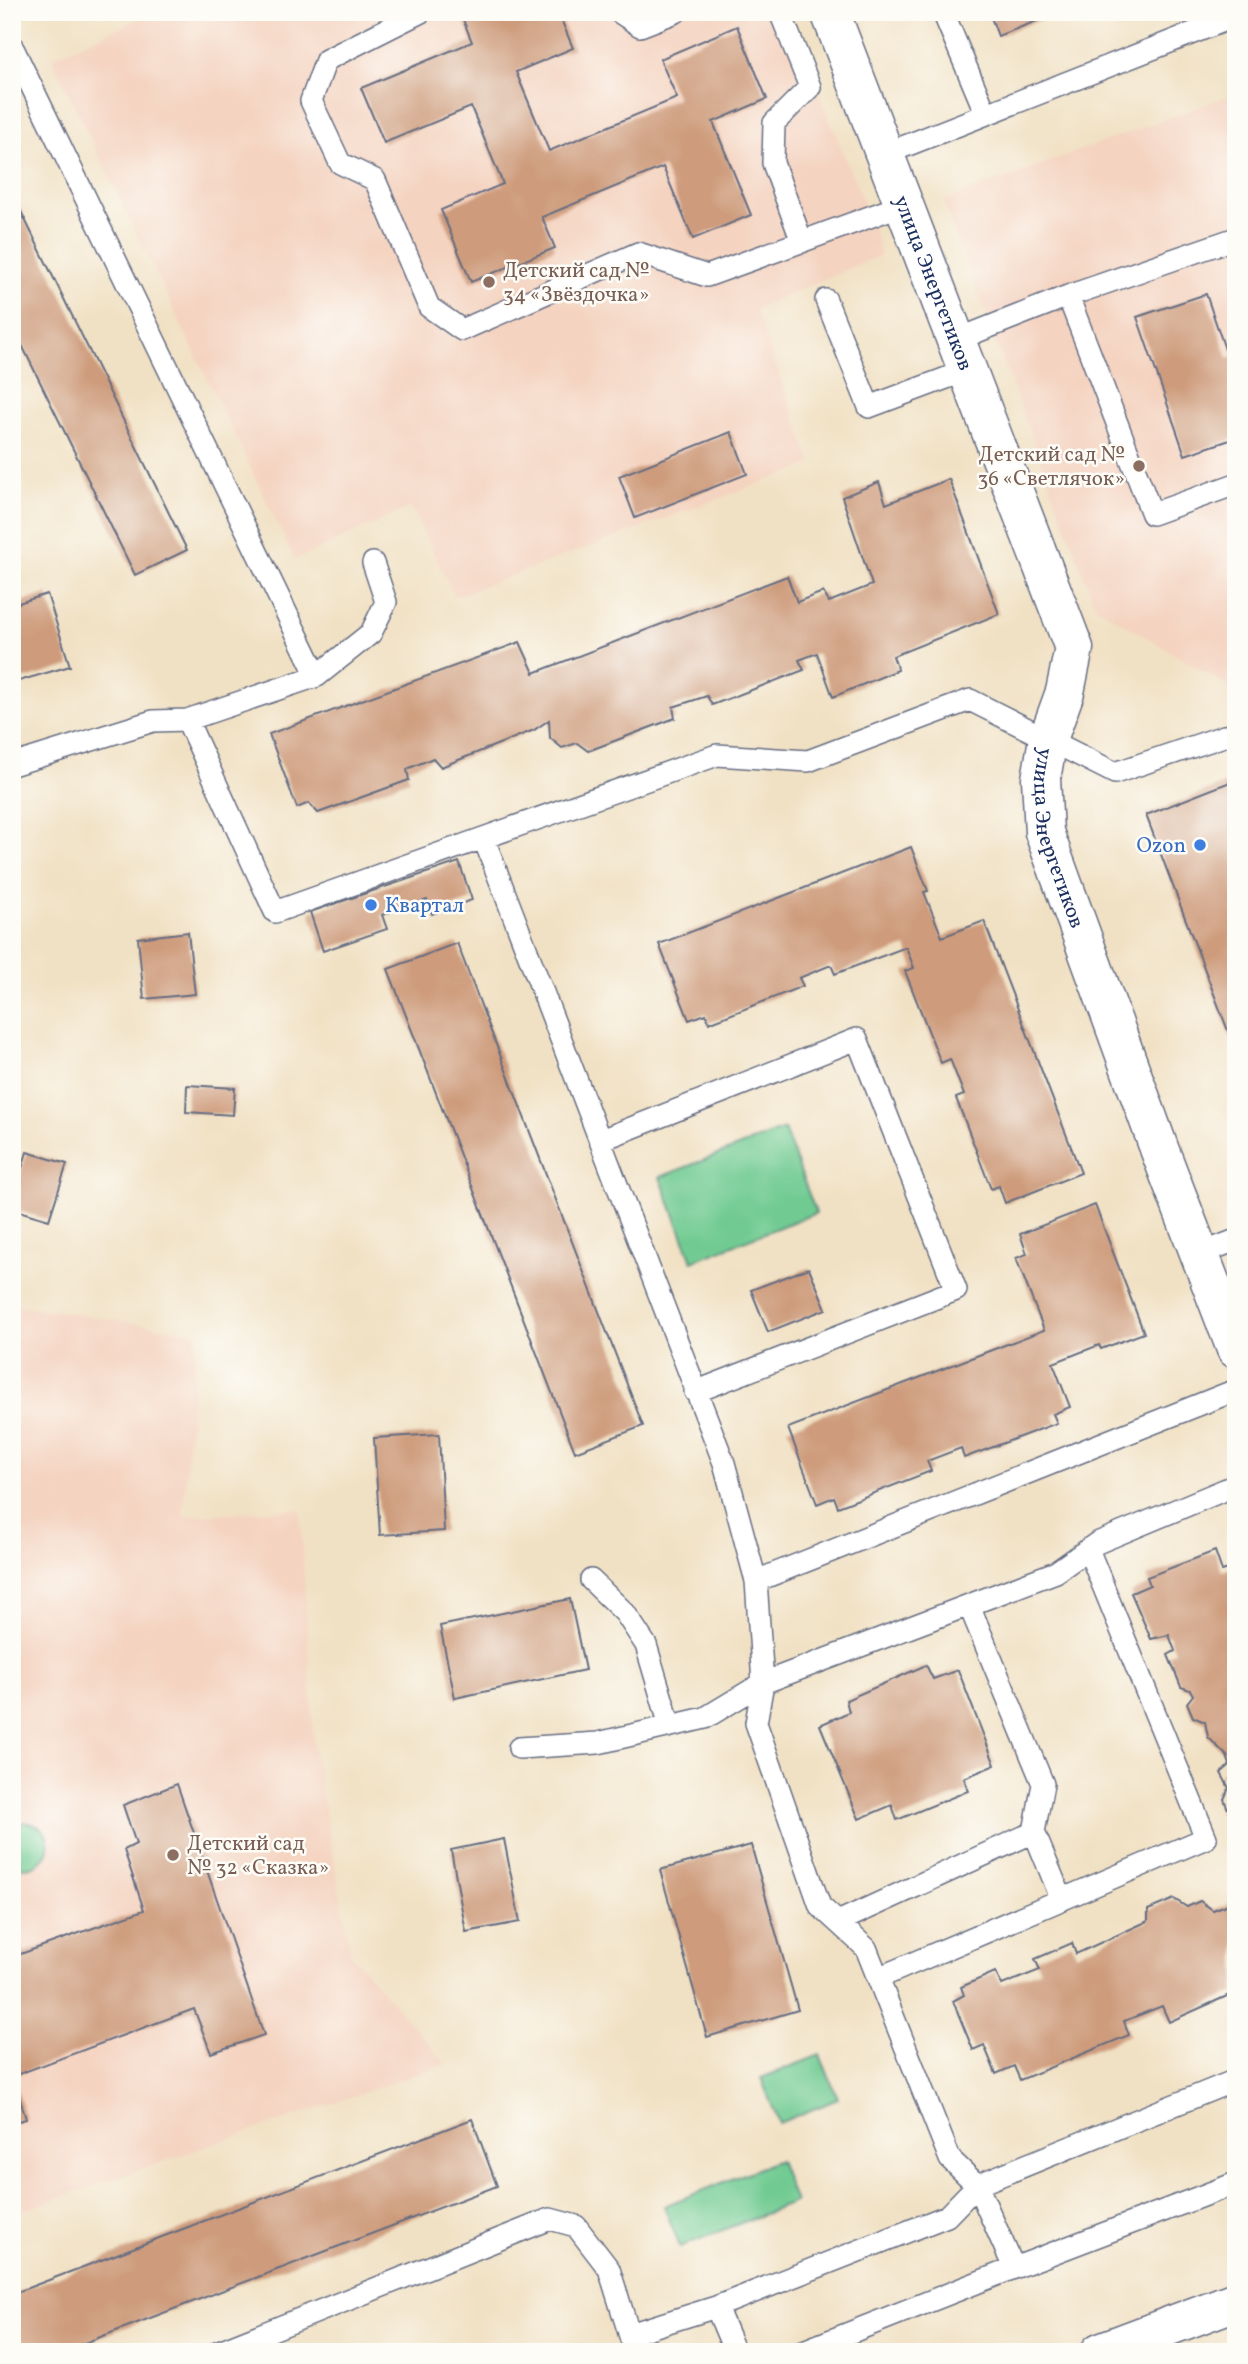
<svg xmlns="http://www.w3.org/2000/svg" width="1248" height="2364" font-family="Vollkorn,serif">
  <style>
    .built { fill: #f4d3c0 }
    .green { fill: #70ca91; stroke: #467c78; stroke-width: 2 }
    .building { fill: #ce9b7c }
    .lines { fill: none; stroke-linecap: round; stroke-linejoin: round }
    .lane-casing { stroke: #666d82; stroke-width: 24 }
    .street-casing { stroke: #666d82; stroke-width: 41 }
    .lane { stroke: #fff; stroke-width: 21 }
    .street { stroke: #fff; stroke-width: 38 }
    .education-dot { fill: #8d6e63; stroke: #fdfcf7; stroke-width: 2.5 }
    .shop-dot { fill: #3f7fe0; stroke: #fdfcf7; stroke-width: 2.5 }
    .labels { text-anchor: middle; stroke-width: 5; stroke-linejoin: round; paint-order: stroke }
    .education-label { font-size: 21px; fill: #785e54; stroke: #fdfcf7; text-anchor: start }
    .street-label { font-size: 21px; fill: #1b2f5e; stroke: #fdfcf7 }
    .shop-label { font-size: 21px; fill: #366cbe; stroke: #fdfcf7; text-anchor: end }
  </style>
  <rect width="100%" height="100%" fill="#fdfcf7"/>
  <filter id="ink" filterUnits="userSpaceOnUse"><feTurbulence type="fractalNoise" baseFrequency=".0143" numOctaves="2"/><feDisplacementMap in="SourceGraphic" scale="14" xChannelSelector="R" yChannelSelector="G"/><feConvolveMatrix kernelMatrix="1 2 1 2 8 2 1 2 1" color-interpolation-filters="sRGB"/></filter>
  <filter id="wash" filterUnits="userSpaceOnUse"><feTurbulence type="fractalNoise" baseFrequency=".00686" numOctaves="4" result="noise"/><feDisplacementMap in="SourceGraphic" scale="28" xChannelSelector="R" yChannelSelector="G"/><feGaussianBlur stdDeviation="1.57" result="paint"/><feColorMatrix in="noise" values="0 0 0 0 0 0 0 0 0 0 0 0 0 0 0 0 0 1.4 0 .05"/><feComposite in="paint" operator="in"/></filter>
  <g filter="url(#wash)">
    <rect width="100%" height="100%" fill="#f1e1c4"/>
    <path class="built" d="M 155,12 L 785,12 L 870,218 L 881,255 L 755,309 L 812,464 L 455,597 L 411,507 L 295,560 L 51,57 Z
      M 1236,93 L 1236,691 L 1096,607 L 943,201 Z
      M 12,1304 L 197,1333 L 183,1516 L 300,1509 L 315,1756 L 351,1954 L 446,2064 L 12,2214 Z"/>
    <path class="green" d="M 784,1129 L 816,1213 L 692,1261 L 660,1177 Z
      M 23,1822 C 50,1823 58,1851 35,1866 L 20,1867 L 12,1862 L 12,1828 Z
      M 820,2055 L 838,2099 L 779,2123 L 761,2078 Z
      M 779,2160 L 795,2202 L 680,2247 L 664,2206 Z"/>
    <g id="blocks">
      <path class="building" d="M 460,12 L 558,12 L 573,48 L 516,72 L 549,151 L 677,98 L 660,59 L 737,26 L 767,99 L 713,122 L 751,215 L 693,239 L 663,167 L 542,217 L 555,248 L 471,282 L 441,210 L 503,184 L 471,107 L 384,143 L 361,88 L 472,42 Z
        M 989,12 L 1060,12 L 998,36 Z
        M 12,193 L 187,550 L 135,575 L 12,325 Z
        M 1206,294 L 1228,358 L 1236,355 L 1236,438 L 1185,455 L 1137,317 Z
        M 731,432 L 747,474 L 635,518 L 619,476 Z
        M 949,479 L 999,614 L 893,656 L 898,670 L 833,697 L 817,653 L 799,660 L 804,670 L 712,705 L 707,696 L 673,707 L 675,718 L 588,751 L 577,743 L 562,748 L 550,738 L 549,720 L 534,730 L 441,767 L 433,758 L 407,769 L 409,780 L 318,813 L 309,803 L 297,808 L 269,734 L 520,642 L 534,673 L 787,576 L 797,602 L 823,592 L 829,602 L 872,585 L 842,497 L 879,482 L 886,504 Z
        M 47,594 L 70,666 L 12,683 L 12,605 Z
        M 1230,782 L 1234,791 L 1236,791 L 1236,1052 L 1146,815 Z
        M 911,847 L 928,891 L 924,892 L 942,937 L 984,921 L 1081,1173 L 1005,1203 L 999,1186 L 991,1189 L 956,1098 L 964,1095 L 950,1059 L 941,1063 L 905,971 L 914,968 L 906,947 L 835,974 L 831,965 L 799,978 L 803,986 L 709,1023 L 706,1014 L 689,1020 L 659,944 Z
        M 459,862 L 472,900 L 432,914 L 427,900 L 382,915 L 387,929 L 323,951 L 310,912 Z
        M 188,932 L 195,994 L 144,999 L 138,938 Z
        M 457,943 L 643,1426 L 575,1452 L 388,969 Z
        M 187,1085 L 235,1088 L 233,1115 L 186,1112 Z
        M 27,1152 L 67,1164 L 49,1220 L 12,1209 L 12,1200 Z
        M 1095,1205 L 1144,1333 L 1101,1349 L 1099,1345 L 1053,1363 L 1070,1407 L 1053,1414 L 1057,1423 L 964,1458 L 961,1448 L 927,1461 L 931,1471 L 838,1507 L 834,1497 L 817,1504 L 788,1428 L 1044,1330 L 1016,1258 L 1027,1254 L 1020,1234 Z
        M 809,1268 L 826,1309 L 768,1332 L 751,1290 Z
        M 439,1434 L 444,1531 L 380,1535 L 374,1438 Z
        M 1215,1551 L 1222,1571 L 1235,1567 L 1236,1570 L 1236,1813 L 1229,1812 L 1224,1799 L 1229,1788 L 1221,1773 L 1230,1765 L 1227,1756 L 1208,1737 L 1205,1722 L 1193,1717 L 1187,1703 L 1193,1695 L 1190,1690 L 1181,1687 L 1168,1655 L 1175,1651 L 1169,1635 L 1151,1639 L 1131,1593 L 1150,1585 L 1147,1577 Z
        M 570,1599 L 585,1670 L 455,1698 L 440,1626 Z
        M 926,1665 L 933,1679 L 958,1670 L 995,1765 L 964,1778 L 968,1791 L 897,1820 L 892,1805 L 859,1819 L 820,1725 L 849,1712 L 846,1700 Z
        M 177,1784 L 264,2035 L 211,2053 L 194,2009 L 13,2076 L 26,2119 L 12,2123 L 12,1957 L 144,1910 L 124,1850 L 136,1844 L 123,1805 Z
        M 504,1839 L 520,1922 L 466,1932 L 451,1850 Z
        M 751,1845 L 798,2010 L 707,2037 L 660,1870 Z
        M 1174,1899 L 1187,1907 L 1200,1901 L 1213,1910 L 1236,1901 L 1236,1992 L 1169,2022 L 1162,2006 L 1124,2021 L 1129,2035 L 1020,2080 L 1014,2066 L 996,2074 L 984,2045 L 973,2050 L 953,2001 L 964,1995 L 961,1987 L 995,1972 L 1002,1985 L 1040,1970 L 1035,1959 L 1072,1943 L 1076,1954 L 1148,1921 L 1148,1910 Z
        M 472,2119 L 497,2186 L 61,2352 L 12,2352 L 12,2294 Z"/>
    </g>
  </g>
  <g filter="url(#ink)">
    <use href="#blocks" fill-opacity="0" stroke="#666d82" stroke-width="2"/>
    <g class="lines">
      <defs>
        <path id="lane" d="M 421,12 L 326,60 L 311,101 L 340,163 L 375,180 L 429,307 L 462,330 L 638,253 L 707,276 L 905,204
          M 619,12 L 640,26 L 676,12
          M 780,12 L 810,87 L 774,123 L 773,163 L 802,242
          M 943,12 L 986,114
          M 12,46 L 317,676
          M 885,154 L 1236,16
          M 1068,296 L 1236,238
          M 826,300 L 869,407 L 968,370
          M 956,340 L 1068,296 L 1152,514 L 1236,484
          M 187,720 L 275,912 L 717,755 L 808,761 L 970,700 L 1115,773 L 1224,736 L 1236,735
          M 12,765 L 153,721 L 187,720 L 317,676 L 371,633 L 386,602 L 373,563
          M 484,839 L 724,1463 L 756,1581 L 763,1683 L 756,1723 L 820,1906 L 866,1948 L 950,2159 L 977,2185 L 1014,2268 L 801,2352
          M 601,1140 L 857,1039 L 956,1290 L 695,1392
          M 1200,1254 L 1236,1240
          M 591,1580 L 625,1613 L 646,1645 L 670,1726
          M 756,1581 L 1236,1390
          M 519,1748 L 598,1743 L 705,1718 L 763,1683 L 1056,1572 L 1097,1543 L 1236,1485
          M 1034,1832 L 1062,1900
          M 838,1922 L 1034,1832 L 1043,1784 L 969,1605
          M 878,1978 L 1206,1838 L 1088,1549
          M 1014,2268 L 1236,2183
          M 716,2307 L 735,2352
          M 630,2334 L 716,2307 L 947,2216 L 977,2185 L 1236,2080
          M 217,2352 L 550,2219 L 576,2226 L 609,2269 L 635,2352"/>
        <g id="street">
          <path id="s1" d="M 830,12 L 1074,648 L 1065,692 L 1048,739 L 1041,779 L 1044,832 L 1160,1151 L 1236,1349"/>
          <path d="M 1100,2352 L 1236,2301"/>
        </g>
      </defs>
      <use href="#lane" class="lane-casing"/>
      <use href="#street" class="street-casing"/>
      <use href="#lane" class="lane"/>
      <use href="#street" class="street"/>
    </g>
  </g>
  <g class="education-dot">
    <circle cx="489" cy="282" r="7"/>
    <circle cx="1139" cy="466" r="7"/>
    <circle cx="173" cy="1855" r="7"/>
  </g>
  <g class="shop-dot">
    <circle cx="1200" cy="845" r="7"/>
    <circle cx="371" cy="905" r="7"/>
  </g>
  <g class="labels">
    <g class="education-label">
      <text x="503" y="277">Детский сад №<tspan x="503" dy="24">34 «Звёздочка»</tspan></text>
      <text x="1125" y="461" text-anchor="end">Детский сад №<tspan x="1125" dy="24">36 «Светлячок»</tspan></text>
      <text x="187" y="1850">Детский сад<tspan x="187" dy="24">№ 32 «Сказка»</tspan></text>
    </g>
    <g class="street-label">
      <text dy="7" stroke="none"><textPath href="#s1" startOffset="290">улица Энергетиков</textPath></text>
      <text dy="7" stroke="none"><textPath href="#s1" startOffset="878">улица Энергетиков</textPath></text>
    </g>
    <g class="shop-label">
      <text x="1186" y="852">Ozon</text>
      <text x="385" y="912" text-anchor="start">Квартал</text>
    </g>
  </g>
  <rect width="1248" height="2364" fill="none" stroke="#fdfcf7" stroke-width="42"/>
</svg>
